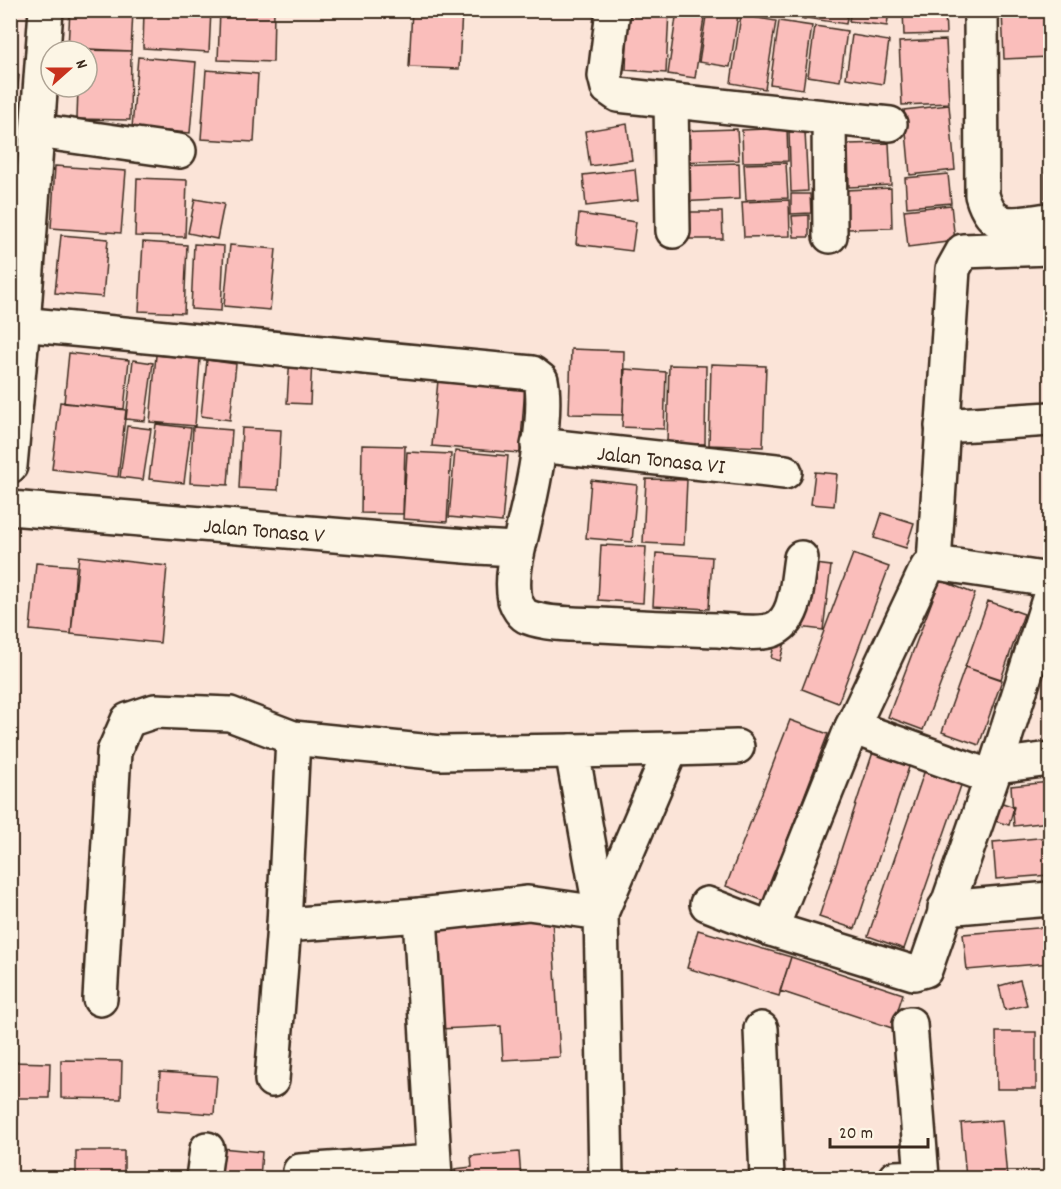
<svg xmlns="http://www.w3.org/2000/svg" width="1061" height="1189" font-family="Dekko,sans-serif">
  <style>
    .building { fill: #fabebb; stroke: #3b2a1e; stroke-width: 1.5 }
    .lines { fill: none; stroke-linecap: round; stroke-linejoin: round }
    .minor-casing { stroke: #3b2a1e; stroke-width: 38 }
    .minor { stroke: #fcf5e5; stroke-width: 33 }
    .labels { text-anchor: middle; stroke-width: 5; stroke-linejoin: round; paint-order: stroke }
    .street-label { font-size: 22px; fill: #3b2a1e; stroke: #fcf5e5 }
  </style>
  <rect width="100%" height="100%" fill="#fbe4d8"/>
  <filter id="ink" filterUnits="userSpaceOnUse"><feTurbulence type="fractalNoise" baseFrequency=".0167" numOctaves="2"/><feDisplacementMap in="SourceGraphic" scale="12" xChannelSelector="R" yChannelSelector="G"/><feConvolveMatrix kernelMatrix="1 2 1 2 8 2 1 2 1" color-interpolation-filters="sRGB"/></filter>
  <g filter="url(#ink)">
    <path class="building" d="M 70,10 L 133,10 L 131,51 L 68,48 Z
      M 144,10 L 211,10 L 209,52 L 143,48 Z
      M 220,10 L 274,10 L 273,62 L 218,60 Z
      M 412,10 L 462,10 L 459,69 L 409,67 Z
      M 628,10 L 669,10 L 666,73 L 626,70 Z
      M 677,10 L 705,10 L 695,78 L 668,74 Z
      M 707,10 L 738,15 L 730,67 L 699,62 Z
      M 749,10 L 778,10 L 777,15 Z
      M 780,10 L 806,10 L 805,19 L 780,16 Z
      M 808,10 L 848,10 L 846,24 L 806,18 Z
      M 851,10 L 889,10 L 887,26 L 849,21 Z
      M 903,10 L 945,10 L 946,34 L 904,35 Z
      M 1002,10 L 1047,10 L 1049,57 L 1004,59 Z
      M 741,15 L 776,21 L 765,89 L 731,83 Z
      M 779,21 L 812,26 L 803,89 L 770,84 Z
      M 815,26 L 847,31 L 840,81 L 808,76 Z
      M 852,35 L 889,41 L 883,84 L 846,78 Z
      M 946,40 L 949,103 L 902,105 L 899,42 Z
      M 79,50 L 131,51 L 130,120 L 77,119 L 78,87 L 87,87 L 87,51 Z
      M 138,57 L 196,62 L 190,133 L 132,128 Z
      M 206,70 L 258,74 L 254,142 L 201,139 Z
      M 10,75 L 19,75 L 15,118 L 10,118 Z
      M 949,105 L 955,170 L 910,175 L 904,110 Z
      M 10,118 L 15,118 L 12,164 L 10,164 Z
      M 627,124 L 632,160 L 590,166 L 585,131 Z
      M 787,128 L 788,161 L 743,162 L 742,130 Z
      M 737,129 L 739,160 L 675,162 L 674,131 Z
      M 789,132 L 805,132 L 808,191 L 791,192 Z
      M 889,143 L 891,185 L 849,187 L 848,144 Z
      M 1045,154 L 1050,154 L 1050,198 L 1045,198 Z
      M 739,163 L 740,199 L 677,202 L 676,165 Z
      M 786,163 L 788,198 L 746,200 L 744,164 Z
      M 55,166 L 126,171 L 121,233 L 51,228 Z
      M 635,169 L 638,200 L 586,206 L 583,175 Z
      M 948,174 L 951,203 L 907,207 L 905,178 Z
      M 137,178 L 187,180 L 185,237 L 135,236 Z
      M 891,188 L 892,228 L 847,229 L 845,190 Z
      M 791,194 L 810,194 L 811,213 L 791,214 Z
      M 195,199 L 224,204 L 217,239 L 188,233 Z
      M 789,200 L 790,236 L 744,237 L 742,202 Z
      M 951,205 L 955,241 L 908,247 L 904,210 Z
      M 678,212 L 722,212 L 723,239 L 679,239 Z
      M 579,214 L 636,222 L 632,251 L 576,244 Z
      M 809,215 L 809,237 L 794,237 L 792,216 Z
      M 61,235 L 108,239 L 103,297 L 55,293 Z
      M 143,242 L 187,245 L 184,313 L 139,311 Z
      M 194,244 L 224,246 L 221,311 L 191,309 Z
      M 230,245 L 276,249 L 270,310 L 224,306 Z
      M 571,349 L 624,351 L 623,415 L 569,414 Z
      M 69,353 L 129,360 L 124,409 L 64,403 Z
      M 156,355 L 200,359 L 195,426 L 150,422 Z
      M 290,356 L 312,357 L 310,404 L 287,403 Z
      M 133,360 L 153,363 L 145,421 L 126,419 Z
      M 207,360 L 236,364 L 230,420 L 201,416 Z
      M 711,364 L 766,366 L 763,447 L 709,445 Z
      M 669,365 L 706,366 L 705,444 L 667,444 Z
      M 625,369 L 666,372 L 664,429 L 622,427 Z
      M 438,380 L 525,387 L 520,453 L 432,446 Z
      M 60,402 L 126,410 L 118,477 L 52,469 Z
      M 156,424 L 191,428 L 184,483 L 149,479 Z
      M 127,426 L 151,429 L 143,480 L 120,477 Z
      M 193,427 L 232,430 L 228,485 L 190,483 Z
      M 242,428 L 281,430 L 278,490 L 239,488 Z
      M 362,445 L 405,446 L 403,514 L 361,513 Z
      M 455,451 L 508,456 L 502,522 L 449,517 Z
      M 407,452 L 451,454 L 447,522 L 403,519 Z
      M 815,472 L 837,474 L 834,506 L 811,504 Z
      M 646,479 L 687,480 L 684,545 L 643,543 Z
      M 591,480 L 637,485 L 632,542 L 586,538 Z
      M 882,513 L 914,523 L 906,548 L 874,538 Z
      M 601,545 L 646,547 L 643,603 L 598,600 Z
      M 656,553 L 712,557 L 709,609 L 653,606 Z
      M 853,554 L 889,567 L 838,703 L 802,689 Z
      M 79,556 L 167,566 L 160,643 L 71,634 Z
      M 36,563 L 76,566 L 71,634 L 30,630 Z
      M 807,563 L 831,566 L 823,630 L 799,627 Z
      M 940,580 L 975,594 L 923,730 L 888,717 Z
      M 988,601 L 1024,614 L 1001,679 L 965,667 Z
      M 777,633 L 787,635 L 780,661 L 771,658 Z
      M 965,667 L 1002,680 L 979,745 L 942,732 Z
      M 790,720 L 828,734 L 764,901 L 726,886 Z
      M 873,752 L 910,764 L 855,929 L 819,917 Z
      M 928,761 L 965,774 L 904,949 L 868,936 Z
      M 1050,782 L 1050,822 L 1014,826 L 1011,786 Z
      M 994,800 L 1014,807 L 1009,825 L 988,819 Z
      M 1050,837 L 1050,875 L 996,879 L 993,842 Z
      M 552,918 L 560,1057 L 503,1060 L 501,1026 L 440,1029 L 434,925 Z
      M 1050,927 L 1050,963 L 967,970 L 963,934 Z
      M 698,930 L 791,957 L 779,996 L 687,968 Z
      M 791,957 L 903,994 L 892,1028 L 780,991 Z
      M 1020,980 L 1027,1005 L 1005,1010 L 999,986 Z
      M 996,1032 L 1036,1032 L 1036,1089 L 997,1089 Z
      M 61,1060 L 122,1061 L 121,1099 L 61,1098 Z
      M 10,1062 L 50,1063 L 49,1098 L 10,1098 Z
      M 160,1072 L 217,1076 L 214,1114 L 158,1110 Z
      M 1002,1120 L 1007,1178 L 966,1178 L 961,1123 Z
      M 211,1147 L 262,1152 L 260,1178 L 208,1178 Z
      M 76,1151 L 124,1151 L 124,1178 L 76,1178 Z
      M 519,1152 L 521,1178 L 456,1178 L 455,1169 L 472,1167 L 471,1156 Z"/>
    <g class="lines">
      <defs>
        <g id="minor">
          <path d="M 613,10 L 605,76 L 608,88 L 618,95 L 890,124"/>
          <path d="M 981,10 L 982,195 C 993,235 1017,223 1050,220"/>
          <path d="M 671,101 L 673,231"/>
          <path d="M 829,118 L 830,236"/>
          <path d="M 37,131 L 179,151"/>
          <path d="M 10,323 L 532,373 L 541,380 C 548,415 533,488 524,524 C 519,548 510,574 515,600 C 517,606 522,615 528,617 C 548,625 579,624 600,625 C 640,627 679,629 718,630 C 735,631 757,635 772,630 C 798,621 797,579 801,558"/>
          <path d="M 942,426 L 1050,419"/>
          <path id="s1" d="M 538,445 L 785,472"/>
          <path d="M 10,466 L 23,325 L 46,10"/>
          <path id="s2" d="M 10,508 L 477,547 L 517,549"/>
          <path d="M 934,563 L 953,269 L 963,251 L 1050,248"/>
          <path d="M 852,727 L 991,777"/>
          <path d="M 996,766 L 1050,759"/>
          <path d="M 707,904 L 771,929 L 914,973 L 925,970 L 996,766 L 1050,596"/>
          <path d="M 945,908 L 1050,899"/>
          <path d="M 601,913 L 572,751 L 671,749"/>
          <path d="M 601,913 L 671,749 L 737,747"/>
          <path d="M 420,915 L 435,1178"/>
          <path d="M 284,925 L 420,915 L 528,903 L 601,913 L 606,1178"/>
          <path d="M 771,929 L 852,727 L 927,568 L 931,564 L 936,563 L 1050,580"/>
          <path d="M 100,999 L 114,752 L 128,720 L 155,711 L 230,714 L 293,738 L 441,753 L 572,751"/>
          <path d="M 761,1029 L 767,1178"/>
          <path d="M 272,1080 L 284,925 L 293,738"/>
          <path d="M 300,1171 L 433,1162"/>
          <path d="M 203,1178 L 207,1149"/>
          <path d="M 895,1178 L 922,1177 L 910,1024"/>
        </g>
      </defs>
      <use href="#minor" class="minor-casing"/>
      <use href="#minor" class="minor"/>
    </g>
  </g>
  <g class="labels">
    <g class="street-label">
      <text dy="8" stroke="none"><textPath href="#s1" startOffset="124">Jalan Tonasa VI</textPath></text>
      <text dy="8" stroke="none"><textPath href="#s2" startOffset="255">Jalan Tonasa V</textPath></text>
    </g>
  </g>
  <rect width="1061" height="1189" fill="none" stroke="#fcf5e5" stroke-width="36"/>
  <rect x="18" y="18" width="1025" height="1153" fill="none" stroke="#3b2a1e" stroke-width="2" filter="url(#ink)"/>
  <g transform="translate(69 69) rotate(69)"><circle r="28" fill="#fcf5e5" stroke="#afa495" stroke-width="1.5"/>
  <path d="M0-4.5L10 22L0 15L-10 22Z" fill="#c8321e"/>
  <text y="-9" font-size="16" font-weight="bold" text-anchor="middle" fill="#3b2a1e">N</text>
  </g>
  <path d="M830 1138v9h98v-9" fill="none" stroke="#3b2a1e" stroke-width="3"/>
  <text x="839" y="1138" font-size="18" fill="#3b2a1e" stroke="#fcf5e5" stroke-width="4.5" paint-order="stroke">20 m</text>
</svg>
